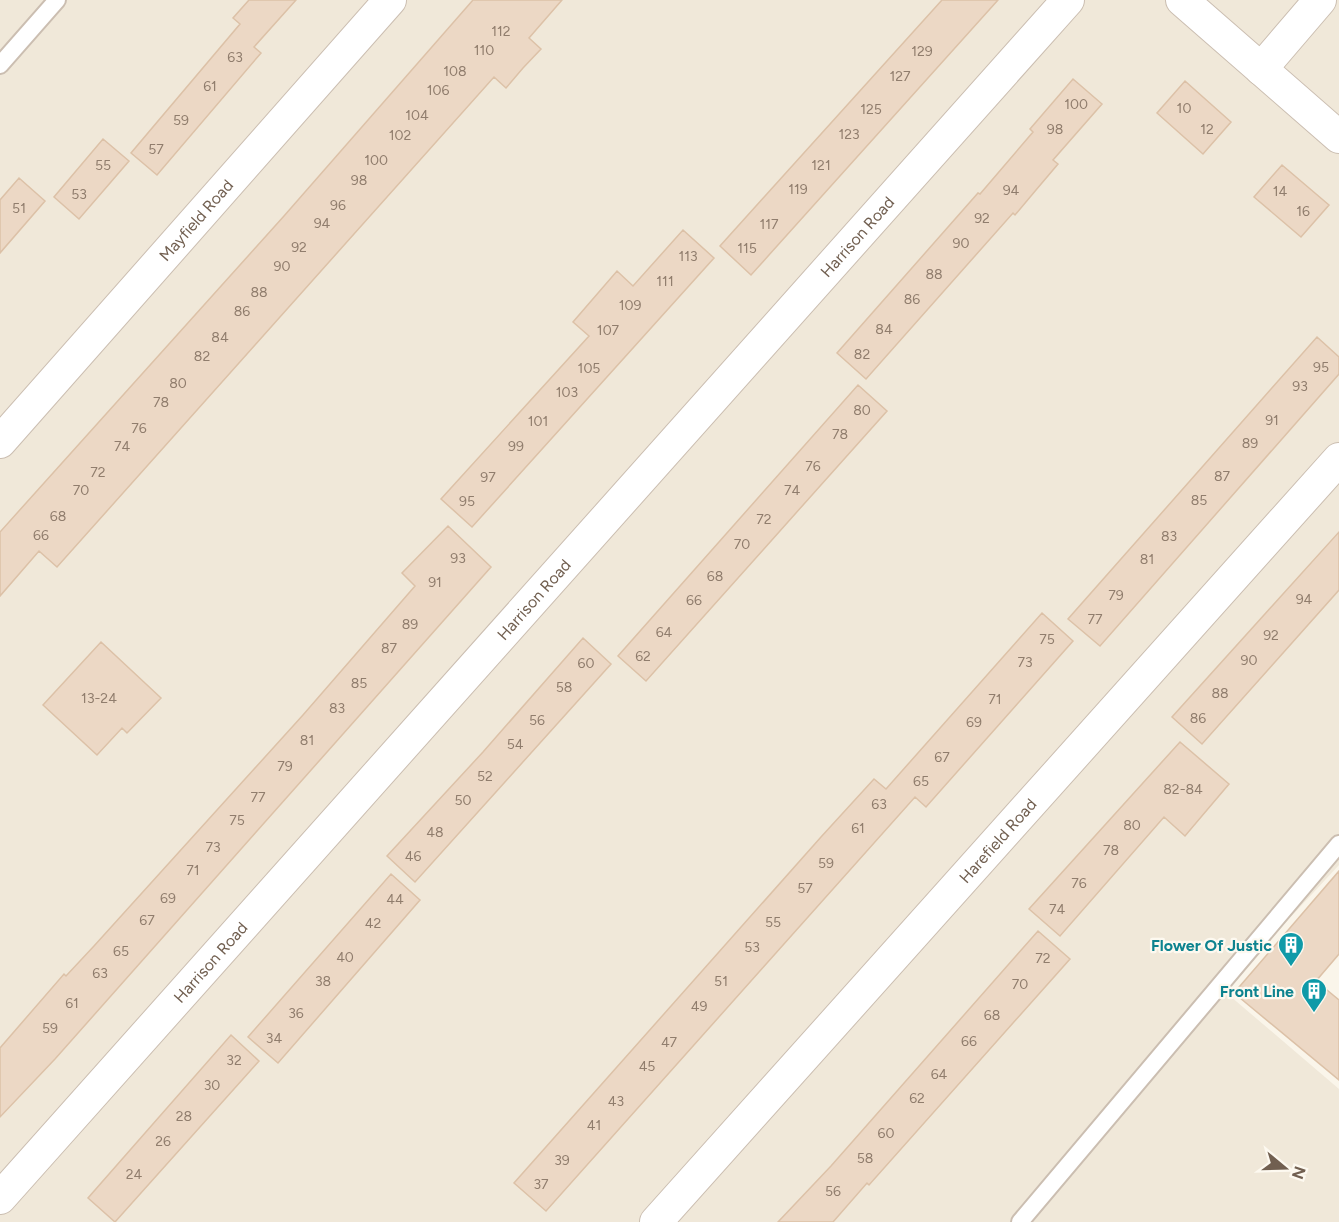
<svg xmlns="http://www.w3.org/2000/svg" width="1339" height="1222" font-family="Figtree,sans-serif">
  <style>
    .residential { fill: #f0e8d9 }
    .building { fill: #ecd8c5; stroke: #dcc1a7; stroke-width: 1.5 }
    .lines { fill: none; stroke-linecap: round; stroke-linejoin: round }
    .lane-casing { stroke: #cbbeb1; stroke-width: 20 }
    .street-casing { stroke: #cbbeb1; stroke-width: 34 }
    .lane { stroke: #fff; stroke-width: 16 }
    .street { stroke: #fff; stroke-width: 32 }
    .labels { text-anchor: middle; stroke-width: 4.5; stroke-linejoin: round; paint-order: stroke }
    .number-label { font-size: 14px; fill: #907d6d }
    .street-label { font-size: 16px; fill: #715f50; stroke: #fdf9f0 }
    .culture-label { font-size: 16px; font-weight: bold; fill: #0d838f; stroke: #fdf9f0; text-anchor: end }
  </style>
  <rect width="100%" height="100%" fill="#faf5ea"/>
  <path class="residential" d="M 0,0 L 1339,0 L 1339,865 L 1223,990 L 1339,1089 L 1339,1222 L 0,1222 Z"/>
  <path class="building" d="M 249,0 L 296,0 L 254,47 L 261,53 L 157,175 L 131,153 L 240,24 L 233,18 Z
    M 473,0 L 562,0 L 529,38 L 541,49 L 523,68 L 506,88 L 494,77 L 57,567 L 39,551 L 0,596 L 0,532 L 284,216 Z
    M 942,0 L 998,0 L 751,275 L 720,246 Z
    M 1073,79 L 1102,104 L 1053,160 L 1058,164 L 1036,190 L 1015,215 L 1013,213 L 866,379 L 837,353 L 978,193 L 980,194 L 1033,132 L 1030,129 Z
    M 1185,81 L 1231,122 L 1203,154 L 1157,113 Z
    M 103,139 L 129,161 L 79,219 L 54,197 Z
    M 1282,165 L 1329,205 L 1301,237 L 1254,197 Z
    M 19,178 L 45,201 L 0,253 L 0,200 Z
    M 683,230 L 714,258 L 472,527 L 441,499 L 589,336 L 573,322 L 617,271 L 633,286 Z
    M 1317,337 L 1339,357 L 1339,374 L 1100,646 L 1068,619 Z
    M 858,385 L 887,411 L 646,681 L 618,656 Z
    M 448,526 L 491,567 L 55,1059 L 0,1117 L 0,1048 L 64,974 L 66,976 L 94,946 L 303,715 L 415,586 L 402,573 Z
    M 1339,532 L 1339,590 L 1202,744 L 1172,717 Z
    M 1042,613 L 1073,641 L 926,807 L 915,797 L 546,1211 L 514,1183 L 821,837 L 874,779 L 886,789 Z
    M 583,638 L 611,664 L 415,882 L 387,856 L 483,752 Z
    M 101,642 L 161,698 L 127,733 L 122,728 L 97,755 L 43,705 Z
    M 1180,742 L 1229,784 L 1185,836 L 1164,817 L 1060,936 L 1029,909 Z
    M 1339,871 L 1339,954 L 1316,981 L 1339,1000 L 1339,1080 L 1234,993 Z
    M 391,874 L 420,900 L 278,1063 L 248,1037 Z
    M 1038,931 L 1070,959 L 869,1185 L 867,1183 L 833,1222 L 778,1222 L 831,1166 Z
    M 231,1035 L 259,1061 L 115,1222 L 88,1198 Z"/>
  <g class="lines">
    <defs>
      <path id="lane" d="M 0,65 L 57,0
        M 1020,1222 L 1339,844"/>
      <g id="street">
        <path d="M 1182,0 L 1339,137"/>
        <path d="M 1261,69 L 1320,0"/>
        <path id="s1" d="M 0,442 L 390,0"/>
        <path id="s2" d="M 0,1198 L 1068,0"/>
        <path id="s3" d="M 656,1222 L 1339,459"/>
      </g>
    </defs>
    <use href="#lane" class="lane-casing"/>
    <use href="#street" class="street-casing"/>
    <use href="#lane" class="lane"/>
    <use href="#street" class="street"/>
  </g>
  <defs>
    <symbol id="building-pin" viewBox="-11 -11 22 30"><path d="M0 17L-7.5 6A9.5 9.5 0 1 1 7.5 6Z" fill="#0f9aa8" stroke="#fdf9f0"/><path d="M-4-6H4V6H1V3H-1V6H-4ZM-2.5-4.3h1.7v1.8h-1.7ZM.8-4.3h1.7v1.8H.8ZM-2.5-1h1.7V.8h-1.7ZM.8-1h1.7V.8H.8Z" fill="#fff"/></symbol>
  </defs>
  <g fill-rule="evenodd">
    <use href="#building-pin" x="1276" y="930" width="30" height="40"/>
    <use href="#building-pin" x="1299" y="976" width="30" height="40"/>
  </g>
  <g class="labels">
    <g class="number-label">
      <text x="501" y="36">112</text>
      <text x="484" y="55">110</text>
      <text x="922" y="56">129</text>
      <text x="235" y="62">63</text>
      <text x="455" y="76">108</text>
      <text x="900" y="81">127</text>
      <text x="210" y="91">61</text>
      <text x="438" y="95">106</text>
      <text x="1076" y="109">100</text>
      <text x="1184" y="113">10</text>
      <text x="871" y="114">125</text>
      <text x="417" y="120">104</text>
      <text x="181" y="125">59</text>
      <text x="1055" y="134">98</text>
      <text x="1207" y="134">12</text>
      <text x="849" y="139">123</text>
      <text x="400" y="140">102</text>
      <text x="156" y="154">57</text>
      <text x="376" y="165">100</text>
      <text x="103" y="170">55</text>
      <text x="821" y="170">121</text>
      <text x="359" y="185">98</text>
      <text x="798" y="194">119</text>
      <text x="1011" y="195">94</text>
      <text x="1280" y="196">14</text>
      <text x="79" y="199">53</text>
      <text x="338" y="210">96</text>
      <text x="19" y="213">51</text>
      <text x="1303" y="216">16</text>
      <text x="982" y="223">92</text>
      <text x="322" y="228">94</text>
      <text x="769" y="229">117</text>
      <text x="961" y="248">90</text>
      <text x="299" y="252">92</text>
      <text x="747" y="253">115</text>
      <text x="688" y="261">113</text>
      <text x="282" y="271">90</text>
      <text x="934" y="279">88</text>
      <text x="665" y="286">111</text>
      <text x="259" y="297">88</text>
      <text x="912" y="304">86</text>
      <text x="630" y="310">109</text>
      <text x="242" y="316">86</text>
      <text x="884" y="334">84</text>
      <text x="608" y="335">107</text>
      <text x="220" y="342">84</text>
      <text x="862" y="359">82</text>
      <text x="202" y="361">82</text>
      <text x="1321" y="372">95</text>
      <text x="589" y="373">105</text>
      <text x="178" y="388">80</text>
      <text x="1300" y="391">93</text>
      <text x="567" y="397">103</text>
      <text x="161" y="407">78</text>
      <text x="862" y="415">80</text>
      <text x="1272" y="425">91</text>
      <text x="538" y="426">101</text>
      <text x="139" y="433">76</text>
      <text x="840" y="439">78</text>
      <text x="1250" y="448">89</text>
      <text x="122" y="451">74</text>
      <text x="516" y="451">99</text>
      <text x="813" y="471">76</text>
      <text x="98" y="477">72</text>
      <text x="1222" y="481">87</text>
      <text x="488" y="482">97</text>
      <text x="81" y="495">70</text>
      <text x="792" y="495">74</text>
      <text x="1199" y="505">85</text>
      <text x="467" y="506">95</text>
      <text x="58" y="521">68</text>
      <text x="764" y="524">72</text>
      <text x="41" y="540">66</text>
      <text x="1169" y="541">83</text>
      <text x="742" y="549">70</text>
      <text x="458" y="563">93</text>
      <text x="1147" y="564">81</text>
      <text x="715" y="581">68</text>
      <text x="435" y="587">91</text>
      <text x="1116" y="600">79</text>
      <text x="1304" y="604">94</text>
      <text x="694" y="605">66</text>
      <text x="1095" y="624">77</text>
      <text x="410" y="629">89</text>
      <text x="664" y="637">64</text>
      <text x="1271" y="640">92</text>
      <text x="1047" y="644">75</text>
      <text x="389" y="653">87</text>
      <text x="643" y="661">62</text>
      <text x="1249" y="665">90</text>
      <text x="1025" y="667">73</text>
      <text x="586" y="668">60</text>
      <text x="359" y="688">85</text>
      <text x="564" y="692">58</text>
      <text x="1220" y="698">88</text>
      <text x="99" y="703">13-24</text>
      <text x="995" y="704">71</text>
      <text x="337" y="713">83</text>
      <text x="1198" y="723">86</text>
      <text x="537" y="725">56</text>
      <text x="974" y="727">69</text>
      <text x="307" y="745">81</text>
      <text x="515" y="749">54</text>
      <text x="942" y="762">67</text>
      <text x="285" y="771">79</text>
      <text x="485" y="781">52</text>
      <text x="921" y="786">65</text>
      <text x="1183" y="794">82-84</text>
      <text x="258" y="802">77</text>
      <text x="463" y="805">50</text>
      <text x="879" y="809">63</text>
      <text x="237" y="825">75</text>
      <text x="1132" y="830">80</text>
      <text x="858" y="833">61</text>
      <text x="435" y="837">48</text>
      <text x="213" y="852">73</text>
      <text x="1111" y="855">78</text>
      <text x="413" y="861">46</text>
      <text x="826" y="868">59</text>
      <text x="193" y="875">71</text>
      <text x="1079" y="888">76</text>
      <text x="805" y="893">57</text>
      <text x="168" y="903">69</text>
      <text x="395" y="904">44</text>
      <text x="1057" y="914">74</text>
      <text x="147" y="925">67</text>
      <text x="773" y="927">55</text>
      <text x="373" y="928">42</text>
      <text x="752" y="952">53</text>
      <text x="121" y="956">65</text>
      <text x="345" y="962">40</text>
      <text x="1043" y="963">72</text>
      <text x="100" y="978">63</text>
      <text x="323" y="986">38</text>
      <text x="721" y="986">51</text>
      <text x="1020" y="989">70</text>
      <text x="72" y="1008">61</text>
      <text x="699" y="1011">49</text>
      <text x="296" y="1018">36</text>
      <text x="992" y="1020">68</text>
      <text x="50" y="1033">59</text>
      <text x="274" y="1043">34</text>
      <text x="969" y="1046">66</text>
      <text x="669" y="1047">47</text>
      <text x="234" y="1065">32</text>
      <text x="647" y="1071">45</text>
      <text x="939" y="1079">64</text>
      <text x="212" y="1090">30</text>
      <text x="917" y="1103">62</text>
      <text x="616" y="1106">43</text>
      <text x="184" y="1121">28</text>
      <text x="594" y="1130">41</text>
      <text x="886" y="1138">60</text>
      <text x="163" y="1146">26</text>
      <text x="865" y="1163">58</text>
      <text x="562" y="1165">39</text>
      <text x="134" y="1179">24</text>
      <text x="541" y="1189">37</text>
      <text x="833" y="1196">56</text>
    </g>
    <g class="street-label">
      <text dy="6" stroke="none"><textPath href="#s1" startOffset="296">Mayfield Road</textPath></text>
      <text dy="6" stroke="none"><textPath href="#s2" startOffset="1288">Harrison Road</textPath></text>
      <text dy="6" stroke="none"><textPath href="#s2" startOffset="802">Harrison Road</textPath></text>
      <text dy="6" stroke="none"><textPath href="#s3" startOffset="512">Harefield Road</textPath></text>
      <text dy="6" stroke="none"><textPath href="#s2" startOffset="316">Harrison Road</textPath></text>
    </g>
    <g class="culture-label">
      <text x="1272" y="951">Flower Of Justic</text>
      <text x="1294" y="997">Front Line</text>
    </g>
  </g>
  <g transform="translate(1285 1168) rotate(109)" stroke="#fdf9f0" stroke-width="4.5" paint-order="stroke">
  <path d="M0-4.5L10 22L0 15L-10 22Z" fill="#715f50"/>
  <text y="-9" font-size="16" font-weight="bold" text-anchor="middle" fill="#715f50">N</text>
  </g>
</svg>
